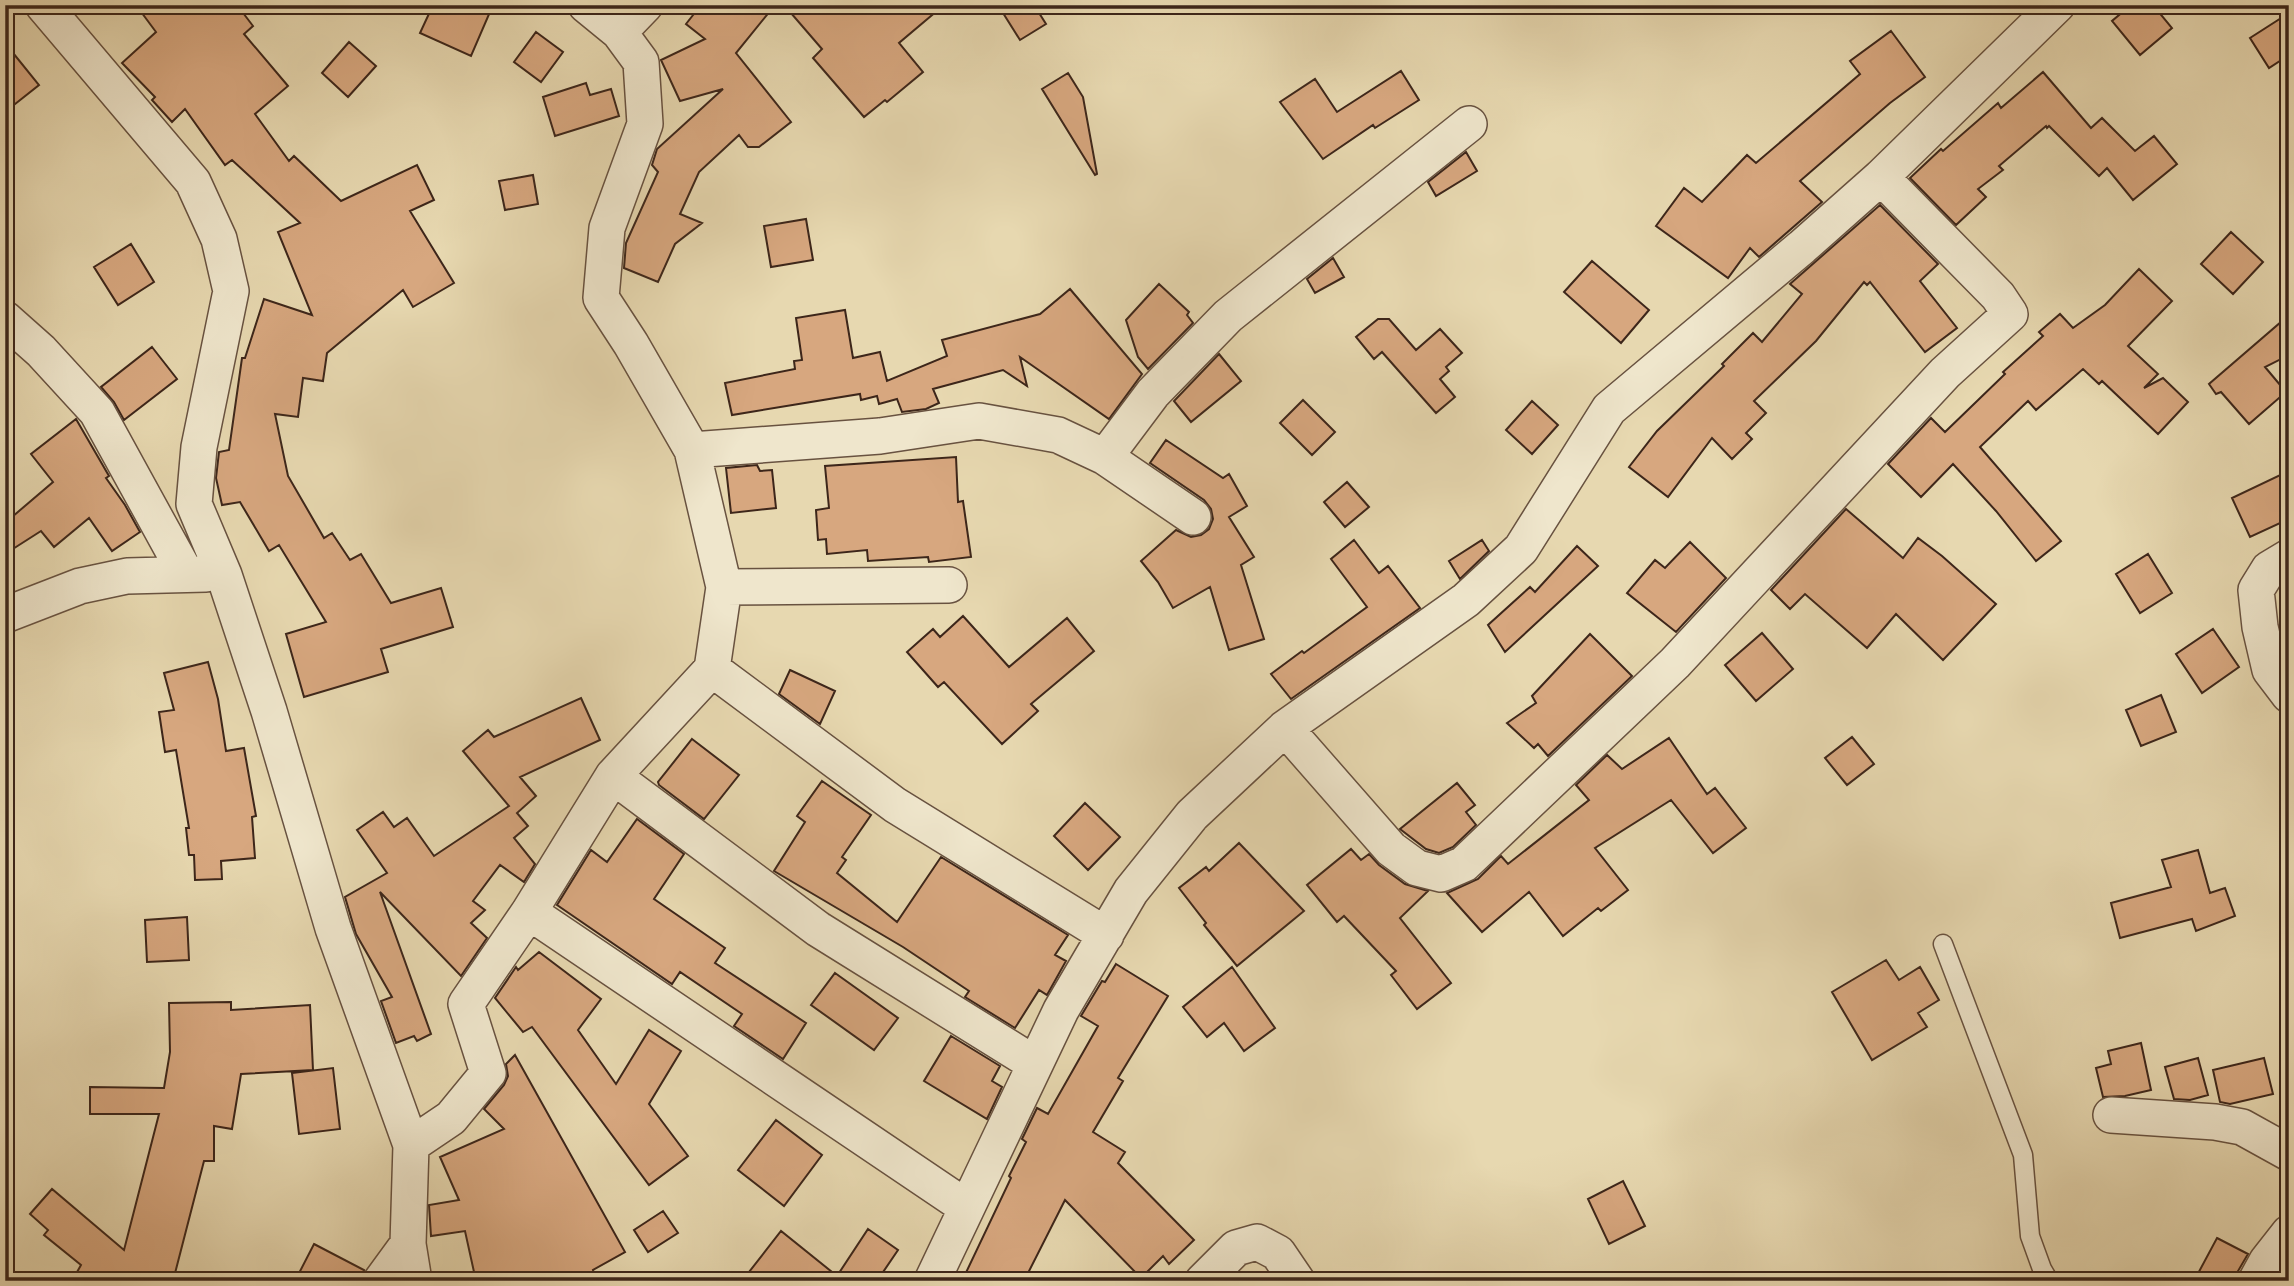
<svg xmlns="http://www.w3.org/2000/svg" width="2294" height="1286" font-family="'Gentium Book Plus',serif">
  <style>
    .building { fill: #d7a77f; stroke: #3d261a; stroke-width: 2 }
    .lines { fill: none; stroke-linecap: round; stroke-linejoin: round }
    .lane-casing { stroke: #685240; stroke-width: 21 }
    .street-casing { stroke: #685240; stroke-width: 38 }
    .lane { stroke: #efe6cc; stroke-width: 18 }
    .street { stroke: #efe6cc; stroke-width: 35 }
  </style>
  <rect width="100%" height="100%" fill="#e7d8b0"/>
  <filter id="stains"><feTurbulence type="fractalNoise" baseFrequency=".00286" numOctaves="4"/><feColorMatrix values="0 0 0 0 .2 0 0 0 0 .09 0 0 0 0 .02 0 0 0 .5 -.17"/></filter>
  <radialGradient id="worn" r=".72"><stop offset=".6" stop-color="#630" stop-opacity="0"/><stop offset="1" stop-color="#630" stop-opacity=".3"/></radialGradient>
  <path class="building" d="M 136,5 L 237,5 L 253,26 L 244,34 L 288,86 L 255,114 L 289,161 L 294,156 L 341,201 L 417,165 L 434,200 L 410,211 L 454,283 L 413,307 L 403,290 L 327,353 L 323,381 L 303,378 L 298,417 L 275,414 L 288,476 L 324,538 L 332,533 L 350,560 L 361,554 L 391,603 L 441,588 L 453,627 L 381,649 L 388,672 L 304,697 L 286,634 L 326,622 L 279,545 L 269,551 L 240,502 L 222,505 L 216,478 L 219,452 L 229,450 L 242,358 L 245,358 L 264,299 L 312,315 L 278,232 L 300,223 L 232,160 L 225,165 L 185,109 L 172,122 L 152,100 L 155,97 L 122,63 L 156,32 Z
    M 433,5 L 493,5 L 471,56 L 420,33 Z
    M 701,5 L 775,5 L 736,53 L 791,122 L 759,147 L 748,147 L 739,135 L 699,172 L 680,214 L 702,223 L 675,244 L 658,282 L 624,268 L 626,243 L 658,172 L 652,165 L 657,149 L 723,89 L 680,101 L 661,60 L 705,39 L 686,24 Z
    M 784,5 L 944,5 L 899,43 L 923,72 L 887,102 L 885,100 L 864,117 L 813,58 L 822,49 Z
    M 998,5 L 1034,5 L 1046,24 L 1020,40 Z
    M 2131,5 L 2153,5 L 2172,28 L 2140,55 L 2112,21 Z
    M 2289,13 L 2289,55 L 2269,68 L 2250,38 Z
    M 1891,31 L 1925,77 L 1890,103 L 1800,181 L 1822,202 L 1759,257 L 1750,248 L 1728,278 L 1656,226 L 1684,188 L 1702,202 L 1747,155 L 1756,163 L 1860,74 L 1850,61 Z
    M 536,32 L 563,52 L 541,82 L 514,62 Z
    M 349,42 L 376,66 L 348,97 L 322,73 Z
    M 5,43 L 39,85 L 5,112 Z
    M 1401,71 L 1419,100 L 1375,128 L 1373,125 L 1323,159 L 1280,102 L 1315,79 L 1337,112 Z
    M 2043,72 L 2091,128 L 2102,118 L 2135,151 L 2154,136 L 2177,164 L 2133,200 L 2107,168 L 2099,176 L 2049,126 L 2047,128 L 2046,126 L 1999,166 L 2003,170 L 1978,189 L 1986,197 L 1956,225 L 1910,178 L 1941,149 L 1943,151 L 1998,103 L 2001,108 Z
    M 1068,73 L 1083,97 L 1097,174 L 1095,175 L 1042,89 Z
    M 586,83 L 590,95 L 611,89 L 619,116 L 555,136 L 543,97 Z
    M 1466,152 L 1477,171 L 1436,196 L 1428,182 Z
    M 533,175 L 538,204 L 505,210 L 499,181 Z
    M 1880,205 L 1938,264 L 1920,281 L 1957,328 L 1925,352 L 1870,282 L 1867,285 L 1864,282 L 1816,341 L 1754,401 L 1766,413 L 1746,433 L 1752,439 L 1732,459 L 1712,438 L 1668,497 L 1629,467 L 1657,431 L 1724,366 L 1722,364 L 1753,333 L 1762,342 L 1802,294 L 1790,284 Z
    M 806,219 L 813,260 L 771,267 L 764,226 Z
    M 2231,232 L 2263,262 L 2233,294 L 2201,264 Z
    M 131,244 L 154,282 L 118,305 L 94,267 Z
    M 1333,258 L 1344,277 L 1315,293 L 1307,279 Z
    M 1592,261 L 1649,310 L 1621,343 L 1564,292 Z
    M 2139,269 L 2172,301 L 2128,346 L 2158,374 L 2144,388 L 2163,378 L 2188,402 L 2158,434 L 2102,381 L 2099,384 L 2083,369 L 2036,410 L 2028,401 L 1980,447 L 2061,541 L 2036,561 L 1996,511 L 1953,464 L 1921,497 L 1888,464 L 1931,418 L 1945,432 L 2005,374 L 2003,372 L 2043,336 L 2039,332 L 2060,314 L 2073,328 L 2105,305 Z
    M 1159,284 L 1189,312 L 1187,315 L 1193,323 L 1148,369 L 1138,357 L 1126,320 Z
    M 1070,289 L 1142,374 L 1109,419 L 1020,357 L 1027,386 L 1003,370 L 933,389 L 939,403 L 926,409 L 902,412 L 897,399 L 879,404 L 877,396 L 861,400 L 860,394 L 732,415 L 725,383 L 795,369 L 794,361 L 802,360 L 796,318 L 845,310 L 853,358 L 880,352 L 887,381 L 947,356 L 942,340 L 1040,314 Z
    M 2289,315 L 2289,355 L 2265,367 L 2286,392 L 2249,424 L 2221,392 L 2216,394 L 2209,384 Z
    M 1378,319 L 1389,319 L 1416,350 L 1440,329 L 1462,353 L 1446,367 L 1449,371 L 1440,379 L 1455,397 L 1436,413 L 1382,352 L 1374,359 L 1356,337 Z
    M 152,347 L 177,379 L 124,420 L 114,402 L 101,387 Z
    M 1219,354 L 1241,381 L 1191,422 L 1174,401 Z
    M 1303,400 L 1335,432 L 1312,455 L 1280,423 Z
    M 1532,401 L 1558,425 L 1532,454 L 1506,430 Z
    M 76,419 L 109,476 L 106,478 L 125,505 L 140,532 L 112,551 L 89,518 L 54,547 L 41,531 L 5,554 L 5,523 L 53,482 L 31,454 Z
    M 1166,440 L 1223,478 L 1229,474 L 1247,506 L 1229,517 L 1254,557 L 1241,565 L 1264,639 L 1229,650 L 1210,587 L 1173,608 L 1158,582 L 1141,561 L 1176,530 L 1191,537 L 1201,535 L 1209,529 L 1213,519 L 1211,509 L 1204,500 L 1150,463 Z
    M 956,457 L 958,502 L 963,501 L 971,557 L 929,562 L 928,557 L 868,561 L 867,550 L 827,554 L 826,539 L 818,540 L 816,510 L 829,508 L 825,466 Z
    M 757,465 L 760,471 L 772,470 L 776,508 L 731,513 L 726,468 Z
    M 2289,471 L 2289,519 L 2250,537 L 2232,498 Z
    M 1347,482 L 1369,507 L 1345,527 L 1324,502 Z
    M 1846,509 L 1903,558 L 1918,538 L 1942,556 L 1996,604 L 1943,660 L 1896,614 L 1867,648 L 1805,594 L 1790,609 L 1771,590 Z
    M 1354,540 L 1379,573 L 1388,566 L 1420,608 L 1291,699 L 1271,674 L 1302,651 L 1304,653 L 1367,607 L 1331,559 Z
    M 1482,540 L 1489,551 L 1460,579 L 1449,561 Z
    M 1690,542 L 1726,578 L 1676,632 L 1627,593 L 1655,560 L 1665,568 Z
    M 1577,546 L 1598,566 L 1505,652 L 1488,625 L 1530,587 L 1535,592 Z
    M 2148,554 L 2172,593 L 2140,613 L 2116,574 Z
    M 963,616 L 1009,667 L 1067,618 L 1094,651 L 1031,704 L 1038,711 L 1002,744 L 944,682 L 938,687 L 907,652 L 933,629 L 940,637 Z
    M 2213,629 L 2239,667 L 2202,693 L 2176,654 Z
    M 1762,633 L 1793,669 L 1756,701 L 1725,665 Z
    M 1590,634 L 1632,676 L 1548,756 L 1538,744 L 1534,748 L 1507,723 L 1536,703 L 1532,696 Z
    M 208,662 L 218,699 L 226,751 L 244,748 L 256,816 L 252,817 L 255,858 L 221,861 L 222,879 L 195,880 L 194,855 L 189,855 L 186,828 L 189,828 L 176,750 L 165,752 L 159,712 L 174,710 L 164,673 Z
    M 790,670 L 835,691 L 820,724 L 779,694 Z
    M 2161,695 L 2176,732 L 2141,746 L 2126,710 Z
    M 581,698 L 600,740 L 520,777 L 536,796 L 517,813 L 528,826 L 514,838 L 535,864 L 524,882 L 500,865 L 473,901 L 485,910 L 471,923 L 487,938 L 461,976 L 380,892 L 431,1034 L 417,1041 L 414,1036 L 396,1043 L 381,1001 L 392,997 L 356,934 L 345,897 L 387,873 L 357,830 L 383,812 L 394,827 L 407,818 L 434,856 L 509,806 L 463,751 L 488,730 L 494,737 Z
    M 1852,737 L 1874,764 L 1847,785 L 1825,758 Z
    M 1669,738 L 1707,794 L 1715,788 L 1746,828 L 1713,853 L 1671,800 L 1595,848 L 1628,890 L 1601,911 L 1598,908 L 1563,936 L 1529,892 L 1482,932 L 1447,893 L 1478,879 L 1501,856 L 1508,864 L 1589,800 L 1576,785 L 1607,755 L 1622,769 Z
    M 692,739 L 739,775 L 704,819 L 659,785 L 658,782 Z
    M 822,781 L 871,815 L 842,857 L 846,860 L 837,873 L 897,922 L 941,857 L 1068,935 L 1055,955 L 1066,961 L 1047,995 L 1039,990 L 1015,1028 L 965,997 L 969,991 L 903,947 L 774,871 L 805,822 L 797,816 Z
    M 1457,783 L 1475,805 L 1466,812 L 1476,825 L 1453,847 L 1439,853 L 1426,849 L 1400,829 Z
    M 1085,803 L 1120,837 L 1088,870 L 1054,836 Z
    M 637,819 L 684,854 L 654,899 L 725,948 L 715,963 L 806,1023 L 783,1059 L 734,1026 L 742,1014 L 680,972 L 672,984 L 557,905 L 591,850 L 607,862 Z
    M 1239,843 L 1304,911 L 1237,966 L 1204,925 L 1206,923 L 1179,888 L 1206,867 L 1209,871 Z
    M 1351,849 L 1361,860 L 1369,854 L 1379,865 L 1405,884 L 1428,891 L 1400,918 L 1451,983 L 1417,1009 L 1391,975 L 1396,971 L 1344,916 L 1337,922 L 1307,885 Z
    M 2198,850 L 2210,893 L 2225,888 L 2235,916 L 2196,931 L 2192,919 L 2120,938 L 2111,903 L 2171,887 L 2162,860 Z
    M 187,917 L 189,960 L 147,962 L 145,920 Z
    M 539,952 L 601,999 L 578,1030 L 616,1084 L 649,1030 L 681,1051 L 649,1104 L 688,1156 L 649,1185 L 532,1027 L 523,1032 L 495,998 L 516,967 L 518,970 Z
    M 1886,960 L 1899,980 L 1920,967 L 1939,1000 L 1918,1013 L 1927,1027 L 1872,1060 L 1832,992 Z
    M 1116,964 L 1168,996 L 1118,1078 L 1123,1081 L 1093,1132 L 1125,1152 L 1118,1163 L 1194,1240 L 1169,1264 L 1163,1256 L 1141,1278 L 1065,1200 L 1024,1281 L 962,1281 L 1011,1178 L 1009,1176 L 1026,1142 L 1022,1139 L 1037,1108 L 1048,1114 L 1098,1026 L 1081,1016 L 1102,981 L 1105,982 Z
    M 1232,967 L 1275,1028 L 1244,1051 L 1224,1023 L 1207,1037 L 1183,1007 Z
    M 835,973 L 898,1018 L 874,1050 L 811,1005 Z
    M 231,1002 L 231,1010 L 310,1005 L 313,1070 L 241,1074 L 232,1129 L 214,1126 L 214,1161 L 204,1161 L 173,1281 L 72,1281 L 81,1265 L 44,1235 L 48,1230 L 30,1214 L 52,1189 L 124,1250 L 159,1114 L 90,1114 L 90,1087 L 164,1088 L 170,1052 L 169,1003 Z
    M 951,1036 L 1000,1066 L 992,1081 L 1002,1087 L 987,1119 L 924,1081 Z
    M 2141,1043 L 2151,1090 L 2125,1096 L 2103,1097 L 2096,1068 L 2111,1064 L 2108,1051 Z
    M 515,1055 L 625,1252 L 593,1270 L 597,1281 L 476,1281 L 465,1231 L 431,1236 L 429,1205 L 459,1200 L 440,1157 L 504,1129 L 484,1109 L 504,1085 L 508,1076 L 506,1064 Z
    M 2198,1058 L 2208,1095 L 2190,1100 L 2174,1099 L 2165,1067 Z
    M 2264,1058 L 2273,1094 L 2230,1104 L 2220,1102 L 2213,1070 Z
    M 333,1068 L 340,1129 L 299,1134 L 292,1073 Z
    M 776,1120 L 822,1155 L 784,1206 L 738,1170 Z
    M 1623,1181 L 1645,1226 L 1609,1244 L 1588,1199 Z
    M 663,1211 L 678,1233 L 648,1252 L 634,1230 Z
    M 868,1229 L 898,1250 L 877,1281 L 742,1281 L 781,1231 L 837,1276 Z
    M 2217,1238 L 2248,1254 L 2238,1271 L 2236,1281 L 2194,1281 Z
    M 314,1244 L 364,1270 L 361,1281 L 295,1281 Z"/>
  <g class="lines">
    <defs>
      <path id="lane" d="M 1943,944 L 2023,1155 L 2030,1236 L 2042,1269 L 2049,1281"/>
      <path id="street" d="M 43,5 L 193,182 L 219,239 L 231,291 L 199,447 L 194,504 L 224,575 L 269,711 L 333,928 L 411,1145 L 408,1244 L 414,1281
        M 619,32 L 645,5
        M 5,319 L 41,351 L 97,412 L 186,574
        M 692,450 L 880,436 L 979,421 L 1058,435 L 1105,457 L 1193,517
        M 1105,457 L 1153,393 L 1228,316 L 1469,124
        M 2289,557 L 2269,569 L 2256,590 L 2260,627 L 2270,670 L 2289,695
        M 724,587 L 949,585
        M 5,615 L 80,586 L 127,576 L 206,574
        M 712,669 L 895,805 L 1106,935
        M 1285,728 L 1391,849 L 1417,868 L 1441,874 L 1464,864 L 1675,663 L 1945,373 L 2010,314 L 1998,296 L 1881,177
        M 613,776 L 818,929 L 1035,1064
        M 529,912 L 966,1207
        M 2111,1115 L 2215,1122 L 2242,1127 L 2289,1153
        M 411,1145 L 451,1118 L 488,1073 L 466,1004 L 529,912 L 613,776 L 712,669 L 724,587 L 692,450 L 631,344 L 601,298 L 607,228 L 645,124 L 641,62 L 619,32 L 586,5
        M 381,1281 L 408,1244
        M 932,1281 L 1061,1010 L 1131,891 L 1192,815 L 1285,728 L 1466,600 L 1521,549 L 1609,409 L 1802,247 L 1881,177 L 2057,5
        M 1203,1281 L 1236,1248 L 1257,1242 L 1278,1253 L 1297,1281
        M 2256,1281 L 2267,1261 L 2289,1233"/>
    </defs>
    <use href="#lane" class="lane-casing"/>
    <use href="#street" class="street-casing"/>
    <use href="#lane" class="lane"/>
    <use href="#street" class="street"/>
  </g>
  <rect width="2294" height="1286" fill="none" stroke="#e7d8b0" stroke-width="28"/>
  <rect x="7" y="7" width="2280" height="1272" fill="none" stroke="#3d261a" stroke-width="3.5"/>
  <rect x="14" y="14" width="2266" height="1258" fill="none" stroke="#3d261a" stroke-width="2"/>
  <rect width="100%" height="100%" filter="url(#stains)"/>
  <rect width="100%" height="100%" fill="url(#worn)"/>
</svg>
